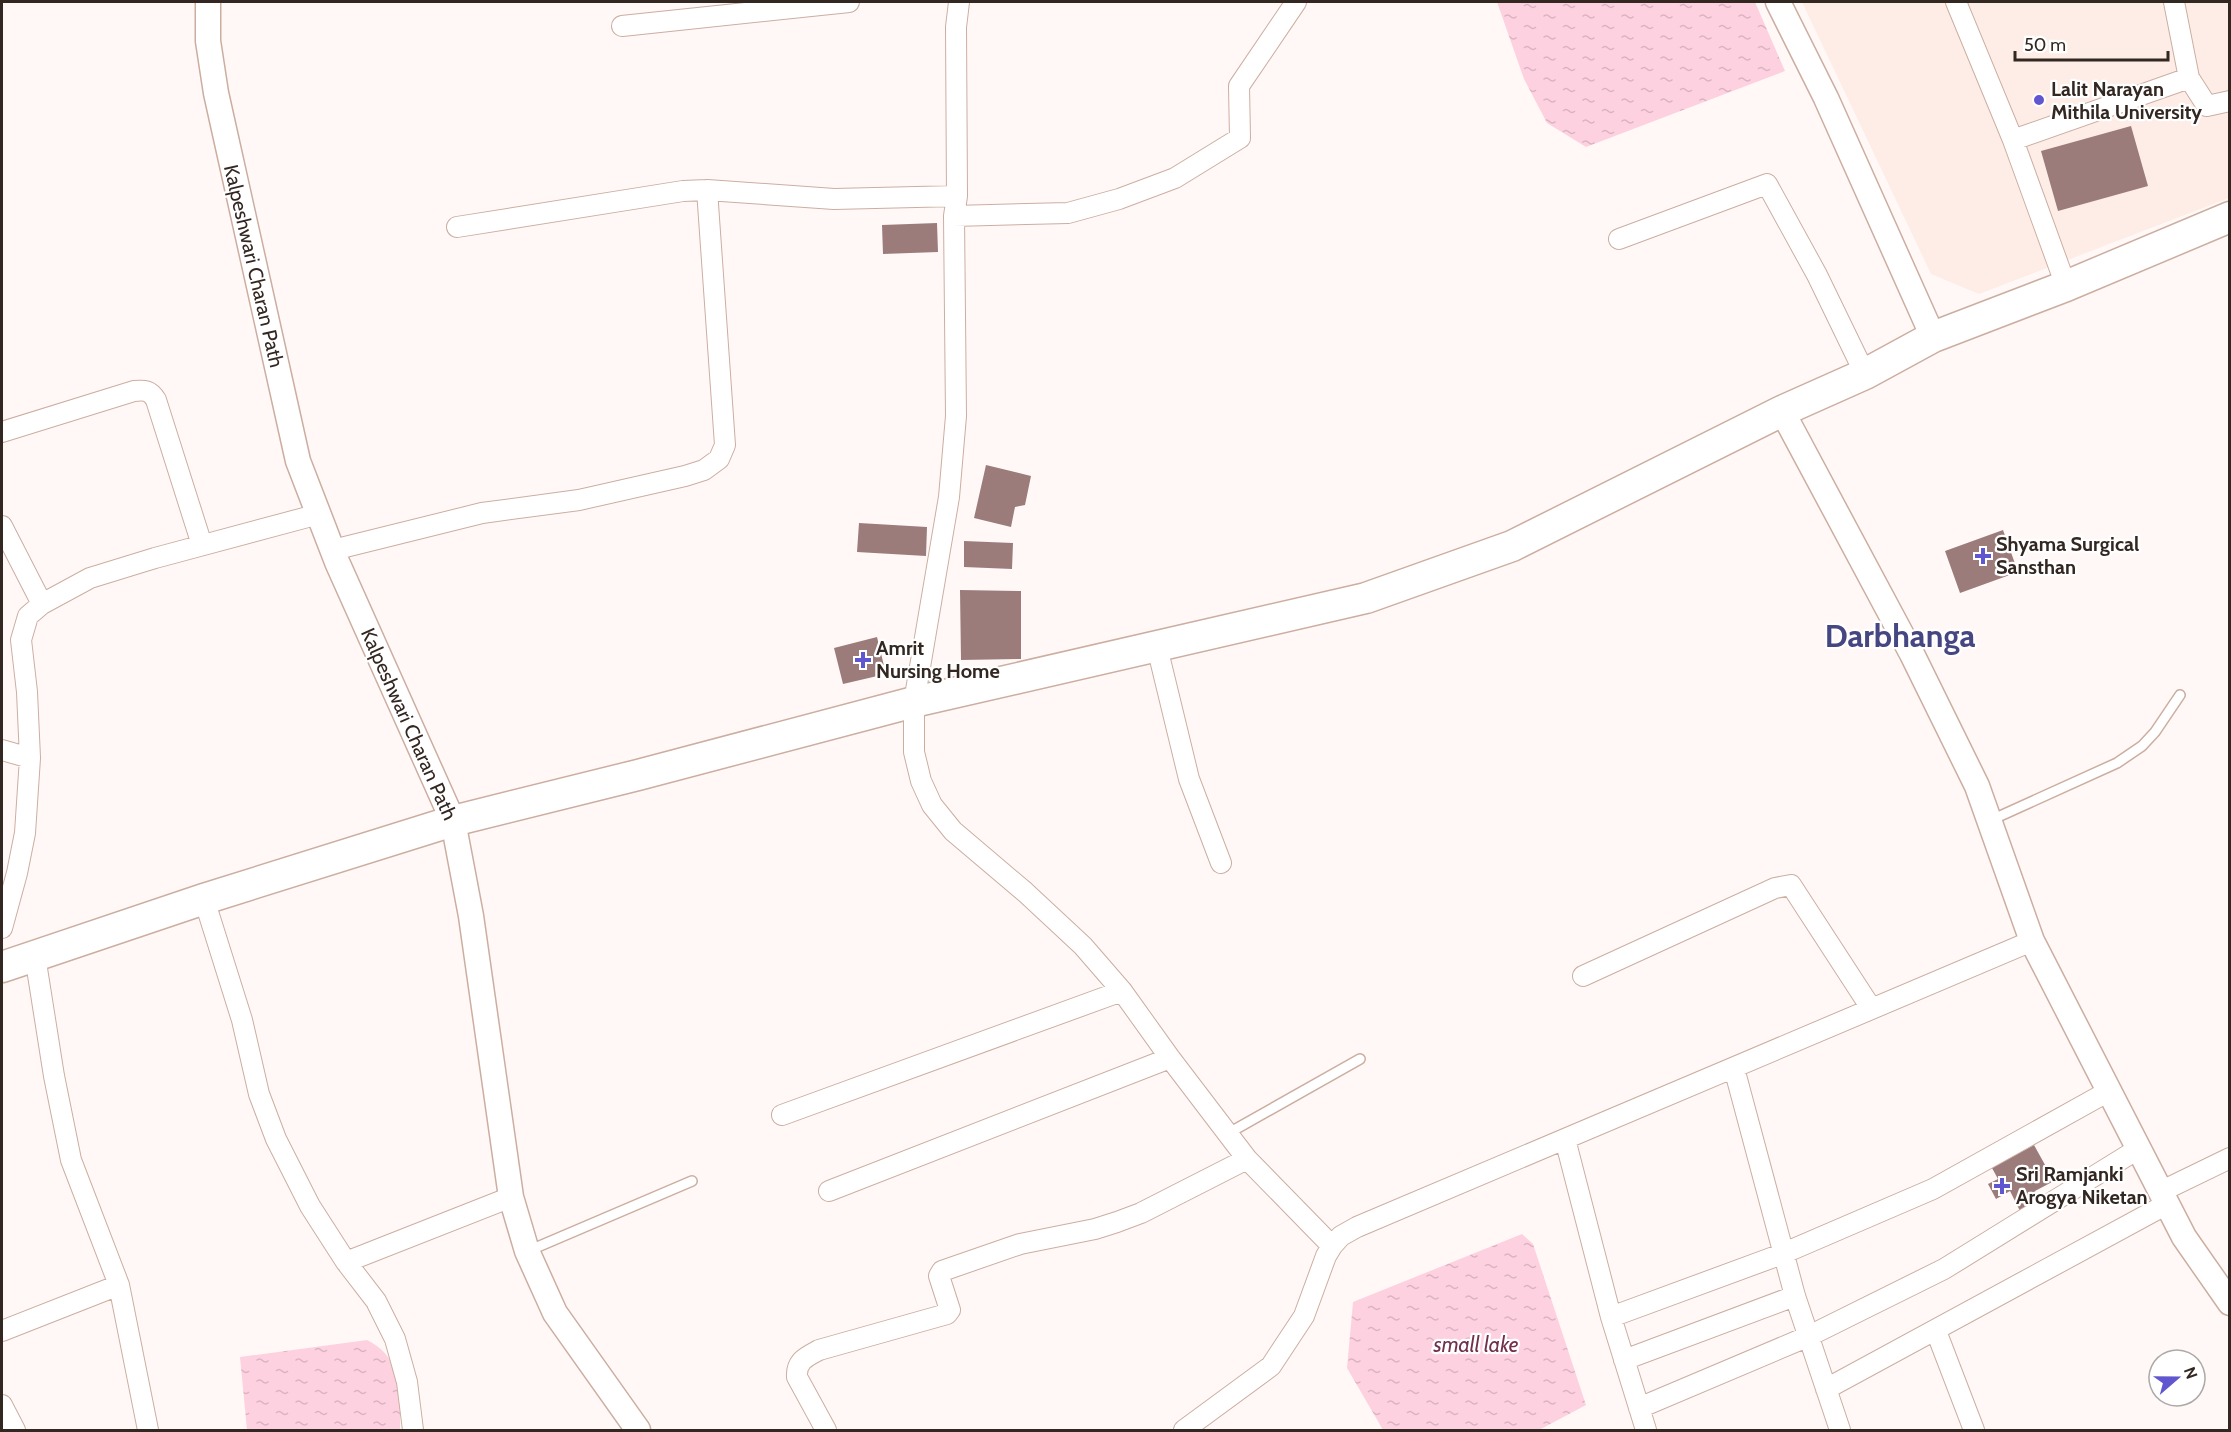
<svg xmlns="http://www.w3.org/2000/svg" width="2231" height="1432" font-family="Cabin,sans-serif">
  <style>
    .built { fill: #fdede6 }
    .water { fill: url(#water-ripples) }
    .building { fill: #9c7c7b }
    .lines { fill: none; stroke-linecap: round; stroke-linejoin: round }
    .service-casing { stroke: #ccaea1; stroke-width: 12 }
    .minor-casing { stroke: #ccaea1; stroke-width: 22 }
    .tertiary-casing { stroke: #ccaea1; stroke-width: 27 }
    .primary-casing { stroke: #ccaea1; stroke-width: 33 }
    .service { stroke: #fff; stroke-width: 9 }
    .minor { stroke: #fff; stroke-width: 20 }
    .tertiary { stroke: #fff; stroke-width: 24 }
    .primary { stroke: #fff; stroke-width: 30 }
    .poi-dot { fill: #6056cf; stroke: #fff; stroke-width: 2 }
    .labels { text-anchor: middle; stroke-width: 4.5; stroke-linejoin: round; paint-order: stroke }
    .poi-label { font-size: 20px; font-weight: bold; fill: #332722; stroke: #fff; text-anchor: start }
    .street-label { font-size: 20px; fill: #332722; stroke: #fff }
    .water-label { font-size: 21px; font-style: italic; fill: #71304c; stroke: #fff }
    .town-label { font-size: 32px; font-weight: bold; fill: #464683; stroke: #fff }
  </style>
  <defs>
    <pattern id="water-ripples" width="26" height="14" patternUnits="userSpaceOnUse" patternTransform="scale(1.5)"><rect width="26" height="14" fill="#fed1e1"/><path d="M2 4q2-2 4 0t4 0M15 11q2-2 4 0t4 0" fill="none" stroke="#dab3c1"/></pattern>
  </defs>
  <rect width="100%" height="100%" fill="#fff8f6"/>
  <path class="built" d="M 1802,2 L 2229,2 L 2229,198 L 1979,294 L 1931,274 Z"/>
  <path class="water" d="M 1497,2 L 1755,2 L 1785,71 L 1586,147 L 1547,123 L 1524,79 Z
    M 1522,1234 L 1533,1244 L 1586,1405 L 1539,1430 L 1383,1430 L 1347,1368 L 1353,1302 Z
    M 367,1340 C 404,1358 400,1395 400,1430 L 247,1430 L 240,1357 Z"/>
  <path class="building" d="M 2131,126 L 2148,186 L 2058,211 L 2041,151 Z
    M 937,223 L 938,252 L 883,254 L 882,225 Z
    M 986,465 L 1031,476 L 1025,505 L 1015,507 L 1011,527 L 974,518 Z
    M 859,523 L 927,527 L 926,556 L 857,552 Z
    M 2003,530 L 2018,572 L 1960,593 L 1945,551 Z
    M 964,541 L 1013,543 L 1012,569 L 964,567 Z
    M 960,590 L 1021,591 L 1021,659 L 961,660 Z
    M 877,637 L 886,674 L 843,684 L 834,648 Z
    M 2034,1145 L 2054,1181 L 2035,1191 L 2041,1202 L 2021,1213 L 2010,1191 L 1996,1199 L 1988,1184 L 1998,1179 L 1992,1168 Z"/>
  <g class="lines">
    <defs>
      <path id="service" d="M 1989,821 L 2117,763 L 2142,746 L 2155,732 L 2180,695
        M 1227,1134 L 1360,1059
        M 528,1251 L 692,1181"/>
      <path id="minor" d="M 959,2 L 956,27 L 957,196 L 954,216 L 956,416 L 949,497 L 914,702 L 914,752 L 921,781 L 932,805 L 953,831 L 1025,892 L 1083,946 L 1122,991 L 1170,1058 L 1247,1159 L 1332,1246
        M 1956,2 L 2013,140 L 2189,78 L 2174,2
        M 622,26 L 849,2
        M 2189,78 L 2207,106 L 2230,101
        M 2013,140 L 2066,286
        M 954,216 L 1068,213 L 1119,199 L 1175,178 L 1240,138 L 1239,86 L 1296,2
        M 457,227 L 683,191 L 707,190 L 834,199 L 957,196
        M 1619,239 L 1767,184 L 1817,275 L 1865,374
        M 2,432 L 134,391 C 145,390 150,390 156,400 L 202,545
        M 2,526 L 42,604
        M 333,550 L 482,513 L 579,500 L 685,476 L 704,470 L 719,459 L 725,445 L 707,190
        M 1157,647 L 1189,779 L 1221,863
        M 2,750 L 30,758
        M 204,899 L 242,1020 L 259,1094 L 276,1139 L 310,1206 L 346,1262 L 376,1301 L 395,1339 L 407,1382 L 413,1430
        M 2,928 L 17,873 L 25,833 L 30,758 L 27,692 L 21,640 L 28,616 L 42,604 L 90,578 L 155,558 L 319,514
        M 35,956 L 54,1076 L 71,1160 L 119,1285 L 148,1430
        M 1583,976 L 1775,888 L 1791,885 L 1871,1008
        M 1734,1068 L 1795,1296 L 1840,1430
        M 782,1115 L 1122,991
        M 1565,1139 L 1611,1317 L 1646,1430
        M 829,1191 L 1170,1058
        M 2160,1192 L 2230,1158
        M 346,1262 L 511,1197
        M 1611,1317 L 1782,1254 L 1933,1189 L 2109,1091
        M 2,1331 L 119,1285
        M 1936,1331 L 1974,1430
        M 1624,1360 L 1795,1296
        M 1826,1389 L 2167,1204
        M 2,1405 L 15,1430
        M 1639,1408 L 1809,1336 L 1944,1269 L 2138,1149
        M 826,1430 L 797,1377 C 796,1361 806,1357 819,1350 L 947,1314 L 950,1310 L 939,1276 L 942,1271 L 1020,1244 L 1095,1229 L 1117,1222 L 1141,1213 L 1247,1159
        M 1184,1430 L 1271,1366 L 1304,1316 L 1326,1256 L 1332,1246 L 1341,1236 L 1357,1227 L 2032,941"/>
      <path id="tertiary" d="M 208,2 L 208,41 L 216,93 L 298,461 L 337,562 L 453,821 L 471,916 L 511,1197 L 527,1251 L 555,1313 L 638,1430
        M 1778,2 L 1826,98 L 1933,337
        M 1782,411 L 1912,654 L 1977,786 L 2032,941 L 2184,1237 L 2230,1303"/>
      <path id="primary" d="M 2,967 L 204,899 L 453,821 L 638,775 L 914,702 L 1366,598 L 1512,546 L 1782,411 L 1865,374 L 1933,337 L 2066,286 L 2230,217"/>
    </defs>
    <use href="#service" class="service-casing"/>
    <use href="#minor" class="minor-casing"/>
    <use href="#tertiary" class="tertiary-casing"/>
    <use href="#primary" class="primary-casing"/>
    <use href="#service" class="service"/>
    <use href="#minor" class="minor"/>
    <use href="#tertiary" class="tertiary"/>
    <use href="#primary" class="primary"/>
  </g>
  <g class="poi-dot">
    <circle cx="2039" cy="100" r="6"/>
    <path d="M1980 547h6v6h6v6h-6v6h-6v-6h-6v-6h6z"/>
    <path d="M860 651h6v6h6v6h-6v6h-6v-6h-6v-6h6z"/>
    <path d="M1999 1177h6v6h6v6h-6v6h-6v-6h-6v-6h6z"/>
  </g>
  <g class="labels">
    <g class="poi-label">
      <text x="2051" y="96">Lalit Narayan<tspan x="2051" dy="23">Mithila University</tspan></text>
      <text x="1996" y="551">Shyama Surgical<tspan x="1996" dy="23">Sansthan</tspan></text>
      <text x="876" y="655">Amrit<tspan x="876" dy="23">Nursing Home</tspan></text>
      <text x="2016" y="1181">Sri Ramjanki<tspan x="2016" dy="23">Arogya Niketan</tspan></text>
    </g>
    <g class="street-label">
      <text transform="translate(254 266) rotate(77)" y="7">Kalpeshwari Charan Path</text>
      <text transform="translate(409 724) rotate(66)" y="7">Kalpeshwari Charan Path</text>
    </g>
    <g class="water-label">
      <text x="1476" y="1352">small lake</text>
    </g>
    <g class="town-label">
      <text x="1900" y="647">Darbhanga</text>
    </g>
  </g>
  <rect width="2231" height="1432" fill="none" stroke="#332722" stroke-width="6"/>
  <g transform="translate(2177 1378) rotate(70)"><circle r="28" fill="#ffffff" stroke="#ada9a7" stroke-width="1.5"/>
  <path d="M0-4.5L10 22L0 15L-10 22Z" fill="#6056cf"/>
  <text y="-9" font-size="16" font-weight="bold" text-anchor="middle" fill="#332722">N</text>
  </g>
  <path d="M2015 51v9h153v-9" fill="none" stroke="#332722" stroke-width="3"/>
  <text x="2024" y="51" font-size="18" fill="#332722" stroke="#ffffff" stroke-width="4.5" paint-order="stroke">50 m</text>
</svg>
